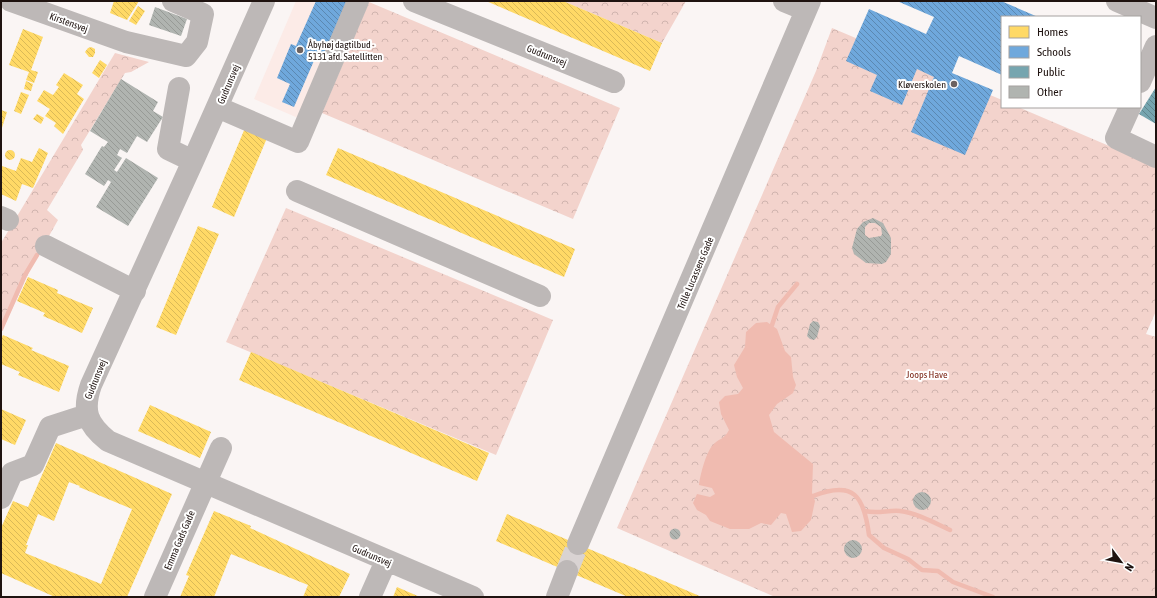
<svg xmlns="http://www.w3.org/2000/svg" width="1157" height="598" font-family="'Asap Condensed',sans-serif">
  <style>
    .built { fill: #fcebe7 }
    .forest { fill: url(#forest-crowns) }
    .water { fill: #f0bbb0 }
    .homes { fill: url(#homes-back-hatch); fill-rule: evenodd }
    .schools { fill: url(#schools-back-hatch) }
    .public { fill: url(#public-back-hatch) }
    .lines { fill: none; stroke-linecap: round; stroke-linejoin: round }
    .stream { stroke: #f0bbb0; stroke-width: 4.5 }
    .building { fill: url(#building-back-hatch); fill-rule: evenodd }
    .minor-tunnel { stroke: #d9d3d2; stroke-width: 22; stroke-dasharray: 22 11; stroke-linecap: butt }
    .minor { stroke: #bdb8b7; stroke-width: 22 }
    .poi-dot { fill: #6c6260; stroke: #fff; stroke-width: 1.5 }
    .labels { text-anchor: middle; stroke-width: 4; stroke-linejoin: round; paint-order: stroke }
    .street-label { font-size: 10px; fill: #1f1310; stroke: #fff }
    .poi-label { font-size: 10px; fill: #1f1310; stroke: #fff; text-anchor: start }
    .park-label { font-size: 10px; fill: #7e291a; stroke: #fff }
  </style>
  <defs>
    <pattern id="forest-crowns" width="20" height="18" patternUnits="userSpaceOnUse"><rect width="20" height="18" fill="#f3d3cc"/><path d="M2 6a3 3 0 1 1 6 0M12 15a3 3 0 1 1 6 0" fill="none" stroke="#d0b4ae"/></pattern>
    <pattern id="homes-back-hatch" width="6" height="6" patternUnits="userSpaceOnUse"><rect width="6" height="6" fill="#ffd966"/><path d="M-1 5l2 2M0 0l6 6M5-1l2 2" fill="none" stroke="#dab957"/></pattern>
    <pattern id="schools-back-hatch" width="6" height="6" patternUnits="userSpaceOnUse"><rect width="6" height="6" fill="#6fa8dc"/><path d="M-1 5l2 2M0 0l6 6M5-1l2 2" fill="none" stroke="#5b88b1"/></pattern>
    <pattern id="public-back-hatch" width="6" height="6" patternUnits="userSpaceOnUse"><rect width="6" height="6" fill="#76a5af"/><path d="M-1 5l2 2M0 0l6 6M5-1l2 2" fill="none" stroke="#60858d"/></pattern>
    <pattern id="building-back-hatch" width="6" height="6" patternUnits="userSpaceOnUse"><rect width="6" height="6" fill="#b0b4b0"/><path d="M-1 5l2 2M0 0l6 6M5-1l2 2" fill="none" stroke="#979a96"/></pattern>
  </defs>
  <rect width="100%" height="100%" fill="#faf5f4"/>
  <path class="built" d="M 296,1 L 347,1 L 298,118 L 254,99 Z"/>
  <path class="forest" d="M 563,1 L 686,1 L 662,43 Z
    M 369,2 L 620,108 L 573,219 L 322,113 Z
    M 832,28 L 1002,100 L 1002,107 L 1018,107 L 1156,166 L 1156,311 L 1146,334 L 1156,337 L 1156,597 L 775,597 L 617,528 L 816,71 Z
    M 115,53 L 149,62 L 131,72 L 125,73 L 81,145 L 83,150 L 47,210 L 58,220 L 31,268 L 1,333 L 1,243 Z
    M 286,208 L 553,320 L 496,455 L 226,342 Z"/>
  <path class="water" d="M 767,322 L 777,329 L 785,351 L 791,357 L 793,377 L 796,385 L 793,393 L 777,404 L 769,415 L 774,432 L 813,464 L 812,493 L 815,501 L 811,520 L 801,531 L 792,532 L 786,514 L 781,513 L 771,525 L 761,523 L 749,529 L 730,529 L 710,521 L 706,515 L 697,510 L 693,503 L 697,494 L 710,497 L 715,494 L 712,488 L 699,485 C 700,476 706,452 713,445 C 719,438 724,440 729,430 L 721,414 L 719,402 L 725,396 L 738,394 L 743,388 L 737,377 L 734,365 L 745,347 L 746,332 L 756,323 Z"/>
  <path class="homes" d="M 114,1 L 139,1 L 127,20 L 110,13 Z
    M 486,1 L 563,1 L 662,43 L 650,71 Z
    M 138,6 L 145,11 L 136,25 L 129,21 Z
    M 23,29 L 43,37 L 31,70 L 38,72 L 34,83 L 26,80 L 29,72 L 9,65 Z
    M 91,47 L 95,49 L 95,53 L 93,57 L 89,57 L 85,52 L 88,48 Z
    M 100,60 L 107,65 L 99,78 L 92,73 Z
    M 64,73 L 83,85 L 77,94 L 84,99 L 63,134 L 54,126 L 56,123 L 45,116 L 50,109 L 37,101 L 44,90 L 53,95 L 59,87 L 56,85 Z
    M 26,81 L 33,84 L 31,91 L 24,89 Z
    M 21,92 L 29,95 L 21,114 L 14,111 Z
    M 1,110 L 7,112 L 1,131 Z
    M 37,114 L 44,118 L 41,124 L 33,119 Z
    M 245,128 L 267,138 L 234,217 L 212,207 Z
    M 39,148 L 48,153 L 33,188 L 22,184 L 16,201 L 1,194 L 2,166 L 16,171 L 21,158 L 32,162 Z
    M 338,148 L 575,249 L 564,277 L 326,175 Z
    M5 155a5 5 0 1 1 10 0a5 5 0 1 1-10 0Z
    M 198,226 L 219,234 L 176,335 L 156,327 Z
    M 28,277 L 58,290 L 57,293 L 93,308 L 82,333 L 43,316 L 45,313 L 17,301 Z
    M 3,335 L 33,348 L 31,350 L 69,366 L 59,392 L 18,375 L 20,372 L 1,364 L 1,339 Z
    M 251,352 L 489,453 L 477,481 L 239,380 Z
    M 150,405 L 211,432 L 200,458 L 138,431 Z
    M 1,409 L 26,420 L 15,445 L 1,439 Z
    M 56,443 L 172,494 L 127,597 L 55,597 L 1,573 L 1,528 L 13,501 L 28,507 ZM 69,482 L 80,486 L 79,487 L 132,509 L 101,584 L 25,553 L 28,545 L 26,545 L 38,514 L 54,521 Z
    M 214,511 L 251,526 L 250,528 L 350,574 L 339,597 L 303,597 L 308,585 L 231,554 L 214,597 L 180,597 L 189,576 L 186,575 Z
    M 507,514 L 702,597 L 628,597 L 496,541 Z
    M 397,587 L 420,597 L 393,597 Z"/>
  <path class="schools" d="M 316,1 L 348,1 L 323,59 L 316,56 L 294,107 L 282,102 L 290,84 L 277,78 L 291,44 L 296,46 Z
    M 897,1 L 1001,1 L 1038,17 L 1002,17 L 1002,75 L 959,56 L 952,73 L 993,90 L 965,155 L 911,132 L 934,77 L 917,69 L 902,105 L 870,91 L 877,75 L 846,61 L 869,9 L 926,34 L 934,17 Z"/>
  <path class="public" d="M 1156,87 L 1156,124 L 1139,114 Z"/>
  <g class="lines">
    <path class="stream" d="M 772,325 L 778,307 L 797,284
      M 1,329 L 25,275 L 37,255
      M 813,496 C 854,480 864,496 869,535 L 884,548 L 908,559 L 922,570 L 938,571 L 953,582 L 993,597
      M 865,511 C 877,514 888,510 900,511 C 917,513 935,523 950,530"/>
  </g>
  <path class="building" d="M 155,7 L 187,19 L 181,36 L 149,25 Z
    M 121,79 L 158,102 L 153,111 L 163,117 L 147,142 L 137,136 L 127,153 L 120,149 L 117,155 L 122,158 L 114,170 L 117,172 L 126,158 L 158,178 L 128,226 L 96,207 L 111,182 L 108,180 L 104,186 L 85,174 L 102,146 L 104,147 L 108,142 L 90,131 Z
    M 873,218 L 883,223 L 891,238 L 891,254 L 886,262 L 882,264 L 866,263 L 854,254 L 852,248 L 857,229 L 863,222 ZM 869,223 L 875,223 L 881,227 L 882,234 L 881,236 L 869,238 L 865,235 L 865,227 Z
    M 813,321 L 818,322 L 820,326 L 817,337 L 814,340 L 810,339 L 807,336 L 810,324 Z
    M913 501a9 9 0 1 1 18 0a9 9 0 1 1-18 0Z
    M669.5 534a5.5 5.5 0 1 1 11 0a5.5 5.5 0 1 1-11 0Z
    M844 549a9 9 0 1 1 18 0a9 9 0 1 1-18 0Z"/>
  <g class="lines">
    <path class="minor-tunnel" d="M 567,571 L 578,544"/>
    <path class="minor" d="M 11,1 L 126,42 L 186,56 L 197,42 L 203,14 L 173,1
      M 264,1 L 193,161 L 91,385 C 82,411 87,424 108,441 L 473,597
      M 414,1 L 614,82
      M 784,1 L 806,10
      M 1117,1 L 1156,18
      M 1140,82 L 1156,46
      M 179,88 L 168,149 L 193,161
      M 217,107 L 298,142 L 358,1
      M 1130,107 L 1116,138 L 1156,157
      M 297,191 L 540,296
      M 1,217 L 8,220
      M 46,246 L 135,291
      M 1,498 L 12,473 L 33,465 L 50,427 L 87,415
      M 578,544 L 810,1
      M 155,597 L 221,448
      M 370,597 L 386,561
      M 557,597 L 567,571"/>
  </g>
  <g class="poi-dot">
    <circle cx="300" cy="50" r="4"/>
    <circle cx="954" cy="84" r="4"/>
  </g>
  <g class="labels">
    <g class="street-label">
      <text transform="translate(69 22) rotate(20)" y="4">Kirstensvej</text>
      <text transform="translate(547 55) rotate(22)" y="4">Gudrunsvej</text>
      <text transform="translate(228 84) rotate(-67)" y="4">Gudrunsvej</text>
      <text transform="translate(695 273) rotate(-67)" y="4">Trille Lucassens Gade</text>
      <text transform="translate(95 379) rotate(-68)" y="4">Gudrunsvej</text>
      <text transform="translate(179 540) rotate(-67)" y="4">Emma Gads Gade</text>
      <text transform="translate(372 555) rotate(23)" y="4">Gudrunsvej</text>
    </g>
    <g class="poi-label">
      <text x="308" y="48">Åbyhøj dagtilbud -<tspan x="308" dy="12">5131 afd. Satellitten</tspan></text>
      <text x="946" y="88" text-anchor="end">Kløverskolen</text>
    </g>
    <g class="park-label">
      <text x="927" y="378">Joops Have</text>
    </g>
  </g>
  <rect width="1157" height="598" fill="none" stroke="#1f1310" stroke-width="4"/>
  <rect x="1001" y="16" width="140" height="92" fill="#ffffff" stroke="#a5a19f"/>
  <rect x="1009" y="26" width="20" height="12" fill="#ffd966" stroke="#a5a19f"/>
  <text x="1037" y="36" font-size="12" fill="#1f1310">Homes</text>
  <rect x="1009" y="46" width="20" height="12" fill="#6fa8dc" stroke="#a5a19f"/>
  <text x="1037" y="56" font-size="12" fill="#1f1310">Schools</text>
  <rect x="1009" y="66" width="20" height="12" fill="#76a5af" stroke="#a5a19f"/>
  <text x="1037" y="76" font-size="12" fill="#1f1310">Public</text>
  <rect x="1009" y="86" width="20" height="12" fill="#b0b4b0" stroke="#a5a19f"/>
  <text x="1037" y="96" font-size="12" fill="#1f1310">Other</text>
  <g transform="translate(1121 562) rotate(122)" stroke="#ffffff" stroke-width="3" paint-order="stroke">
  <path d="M0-3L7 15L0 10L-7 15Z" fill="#1f1310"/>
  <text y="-6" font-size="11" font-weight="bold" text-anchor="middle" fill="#1f1310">N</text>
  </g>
</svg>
